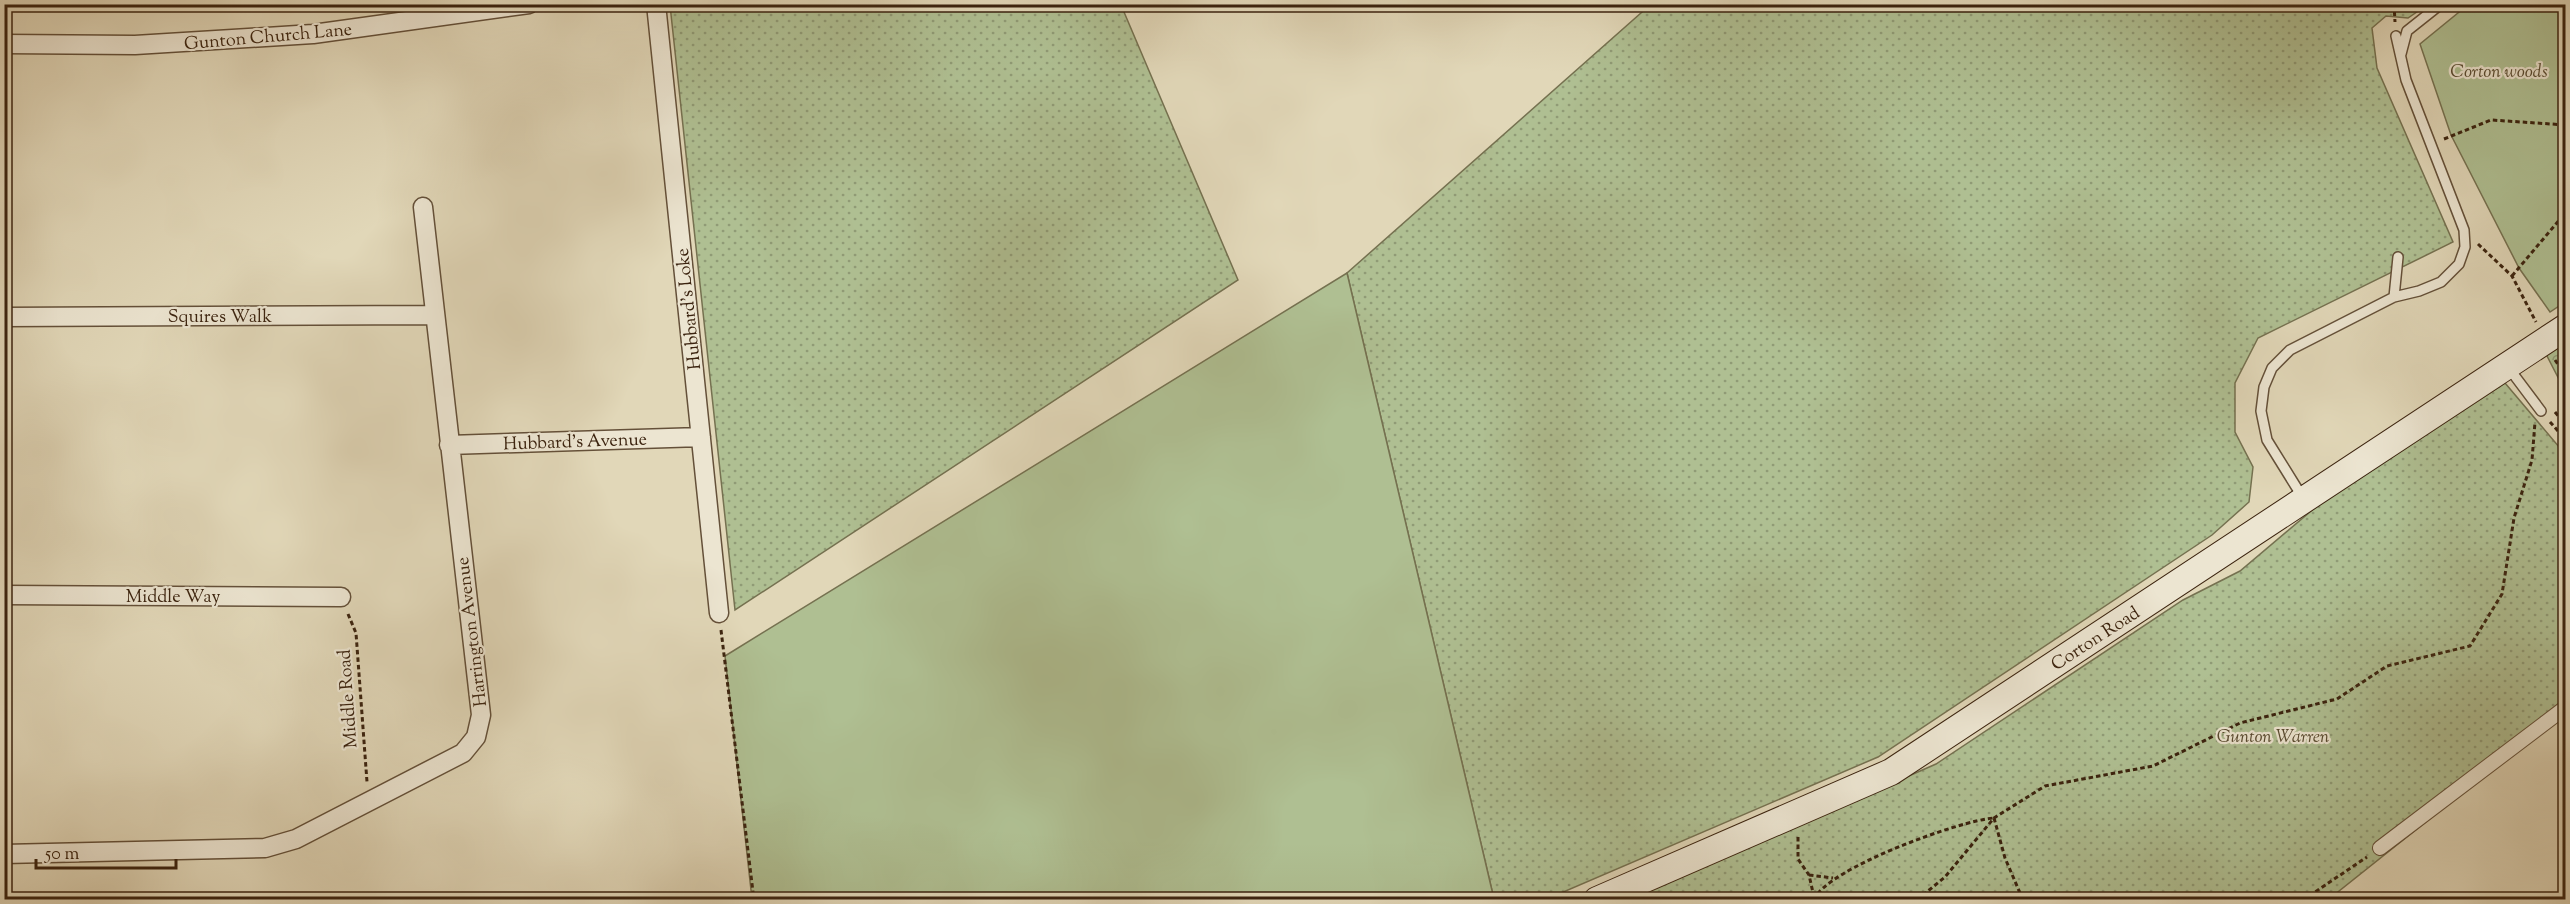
<svg xmlns="http://www.w3.org/2000/svg" width="2570" height="904" font-family="'Sorts Mill Goudy',serif">
  <style>
    .grass { fill: url(#grass-dots); stroke: #757150; stroke-width: 1.5 }
    .forest { fill: url(#forest-crowns); stroke: #757150; stroke-width: 1.5 }
    .park { fill: #afbf92; stroke: #757150; stroke-width: 1.5 }
    .lines { fill: none; stroke-linecap: round; stroke-linejoin: round }
    .service-casing { stroke: #645039; stroke-width: 12 }
    .pedestrian-casing { stroke: #645039; stroke-width: 16 }
    .minor-casing { stroke: #645039; stroke-width: 21 }
    .secondary-casing { stroke: #3b230f; stroke-width: 28 }
    .path { stroke: #3b230f; stroke-width: 3; stroke-dasharray: 4.5 3; stroke-linecap: butt }
    .service { stroke: #ece5d1; stroke-width: 9 }
    .pedestrian { stroke: #ece5d1; stroke-width: 14 }
    .minor { stroke: #ece5d1; stroke-width: 18 }
    .secondary { stroke: #ece5d1; stroke-width: 26 }
    .labels { text-anchor: middle; stroke-width: 4.5; stroke-linejoin: round; paint-order: stroke }
    .street-label { font-size: 18px; fill: #3b230f; stroke: #ece5d1 }
    .park-label { font-size: 18px; font-style: italic; fill: #584a30; stroke: #ece5d1 }
  </style>
  <defs>
    <pattern id="grass-dots" width="8" height="8" patternUnits="userSpaceOnUse" patternTransform="scale(1.5)"><rect width="8" height="8" fill="#afbf92"/><path d="M2 2h.1M6 6h.1" fill="none" stroke="#909b76" stroke-width="1.8" stroke-linecap="round"/></pattern>
    <pattern id="forest-crowns" width="20" height="18" patternUnits="userSpaceOnUse" patternTransform="scale(1.5)"><rect width="20" height="18" fill="#afbf92"/><path d="M2 6a3 3 0 1 1 6 0M12 15a3 3 0 1 1 6 0" fill="none" stroke="#909b76"/></pattern>
  </defs>
  <rect width="100%" height="100%" fill="#e1d7b8"/>
  <filter id="stains"><feTurbulence type="fractalNoise" baseFrequency=".00333" numOctaves="4"/><feColorMatrix values="0 0 0 0 .2 0 0 0 0 .09 0 0 0 0 .02 0 0 0 .5 -.17"/></filter>
  <radialGradient id="worn" r=".72"><stop offset=".6" stop-color="#630" stop-opacity="0"/><stop offset="1" stop-color="#630" stop-opacity=".3"/></radialGradient>
  <path class="grass" d="M 670,5 L 1121,5 L 1238,280 L 735,610 Z
    M 1650,5 L 2427,5 L 2408,18 L 2386,16 L 2372,28 L 2377,68 L 2453,242 L 2258,338 L 2235,383 L 2235,432 L 2253,467 L 2249,502 L 2212,535 L 1878,757 L 1547,899 L 1494,899 L 1347,273 Z
    M 2505,383 L 2565,454 L 2565,711 L 2329,899 L 1627,900 L 1936,764 L 2183,600 L 2240,571 L 2317,506 Z"/>
  <path class="forest" d="M 2565,326 L 2565,391 L 2546,354 Z"/>
  <path class="park" d="M 2469,4 L 2565,5 L 2565,302 L 2550,312 L 2519,268 L 2451,135 L 2420,44 Z
    M 1347,273 L 1494,899 L 752,899 L 725,656 Z"/>
  <g class="lines">
    <defs>
      <path id="service" d="M 2401,54 L 2407,31 L 2441,4
        M 2394,297 L 2398,257
        M 2508,367 L 2541,411
        M 2303,498 L 2267,440 L 2261,411 L 2264,387 L 2272,368 L 2290,350 L 2394,297 L 2419,291 L 2441,282 L 2459,264 L 2465,247 L 2464,230 L 2406,80 L 2396,36"/>
      <path id="pedestrian" d="M 2380,848 L 2566,707"/>
      <path id="minor" d="M 656,4 L 719,613
        M 4,44 L 135,45 L 313,34 L 529,4
        M 4,317 L 435,315
        M 449,445 L 701,437
        M 4,595 L 341,597
        M 4,854 L 265,848 L 296,839 L 463,753 L 476,737 L 481,715 L 423,207"/>
      <path id="secondary" d="M 1597,900 L 1891,772 L 2566,327"/>
    </defs>
    <use href="#service" class="service-casing"/>
    <use href="#pedestrian" class="pedestrian-casing"/>
    <use href="#minor" class="minor-casing"/>
    <use href="#secondary" class="secondary-casing"/>
    <path class="path" d="M 2394,4 L 2395,22
      M 2444,139 L 2491,120 L 2566,125
      M 2478,244 L 2512,276 L 2536,322
      M 2512,276 L 2566,212
      M 2555,360 L 2566,376
      M 2555,412 L 2566,425
      M 2550,422 L 2566,440
      M 348,614 L 356,633 L 367,782
      M 721,630 L 754,900
      M 1994,818 L 2005,858 L 2023,900
      M 1798,837 L 1798,859 L 1809,875 L 1814,897
      M 1809,875 L 1833,878
      M 1814,900 C 1825,869 1961,820 1994,818
      M 1917,900 L 1945,877 L 1994,818 L 2045,786 L 2153,766 L 2240,723 L 2337,699 L 2387,666 L 2470,646 L 2502,594 L 2514,518 L 2532,460 L 2535,422
      M 2303,900 L 2367,857"/>
    <use href="#service" class="service"/>
    <use href="#pedestrian" class="pedestrian"/>
    <use href="#minor" class="minor"/>
    <use href="#secondary" class="secondary"/>
  </g>
  <g class="labels">
    <g class="street-label">
      <text transform="translate(268 36) rotate(-5)" y="6">Gunton Church Lane</text>
      <text transform="translate(688 309) rotate(-96)" y="6">Hubbard's Loke</text>
      <text x="220" y="322">Squires Walk</text>
      <text transform="translate(575 441) rotate(-2)" y="6">Hubbard's Avenue</text>
      <text x="173" y="602">Middle Way</text>
      <text transform="translate(471 632) rotate(-97)" y="6">Harrington Avenue</text>
      <text transform="translate(2095 638) rotate(-33)" y="6">Corton Road</text>
      <text transform="translate(347 699) rotate(-94)" y="6">Middle Road</text>
    </g>
    <g class="park-label">
      <text x="2499" y="77">Corton woods</text>
      <text x="2273" y="742">Gunton Warren</text>
    </g>
  </g>
  <rect width="2570" height="904" fill="none" stroke="#e1d7b8" stroke-width="24"/>
  <rect x="6" y="6" width="2558" height="892" fill="none" stroke="#3b230f" stroke-width="3"/>
  <rect x="12" y="12" width="2546" height="880" fill="none" stroke="#3b230f" stroke-width="1.5"/>
  <path d="M36 859v9h140v-9" fill="none" stroke="#3b230f" stroke-width="3"/>
  <text x="45" y="859" font-size="18" fill="#3b230f" stroke="#ece5d1" stroke-width="4.5" paint-order="stroke">50 m</text>
  <rect width="100%" height="100%" filter="url(#stains)"/>
  <rect width="100%" height="100%" fill="url(#worn)"/>
</svg>
